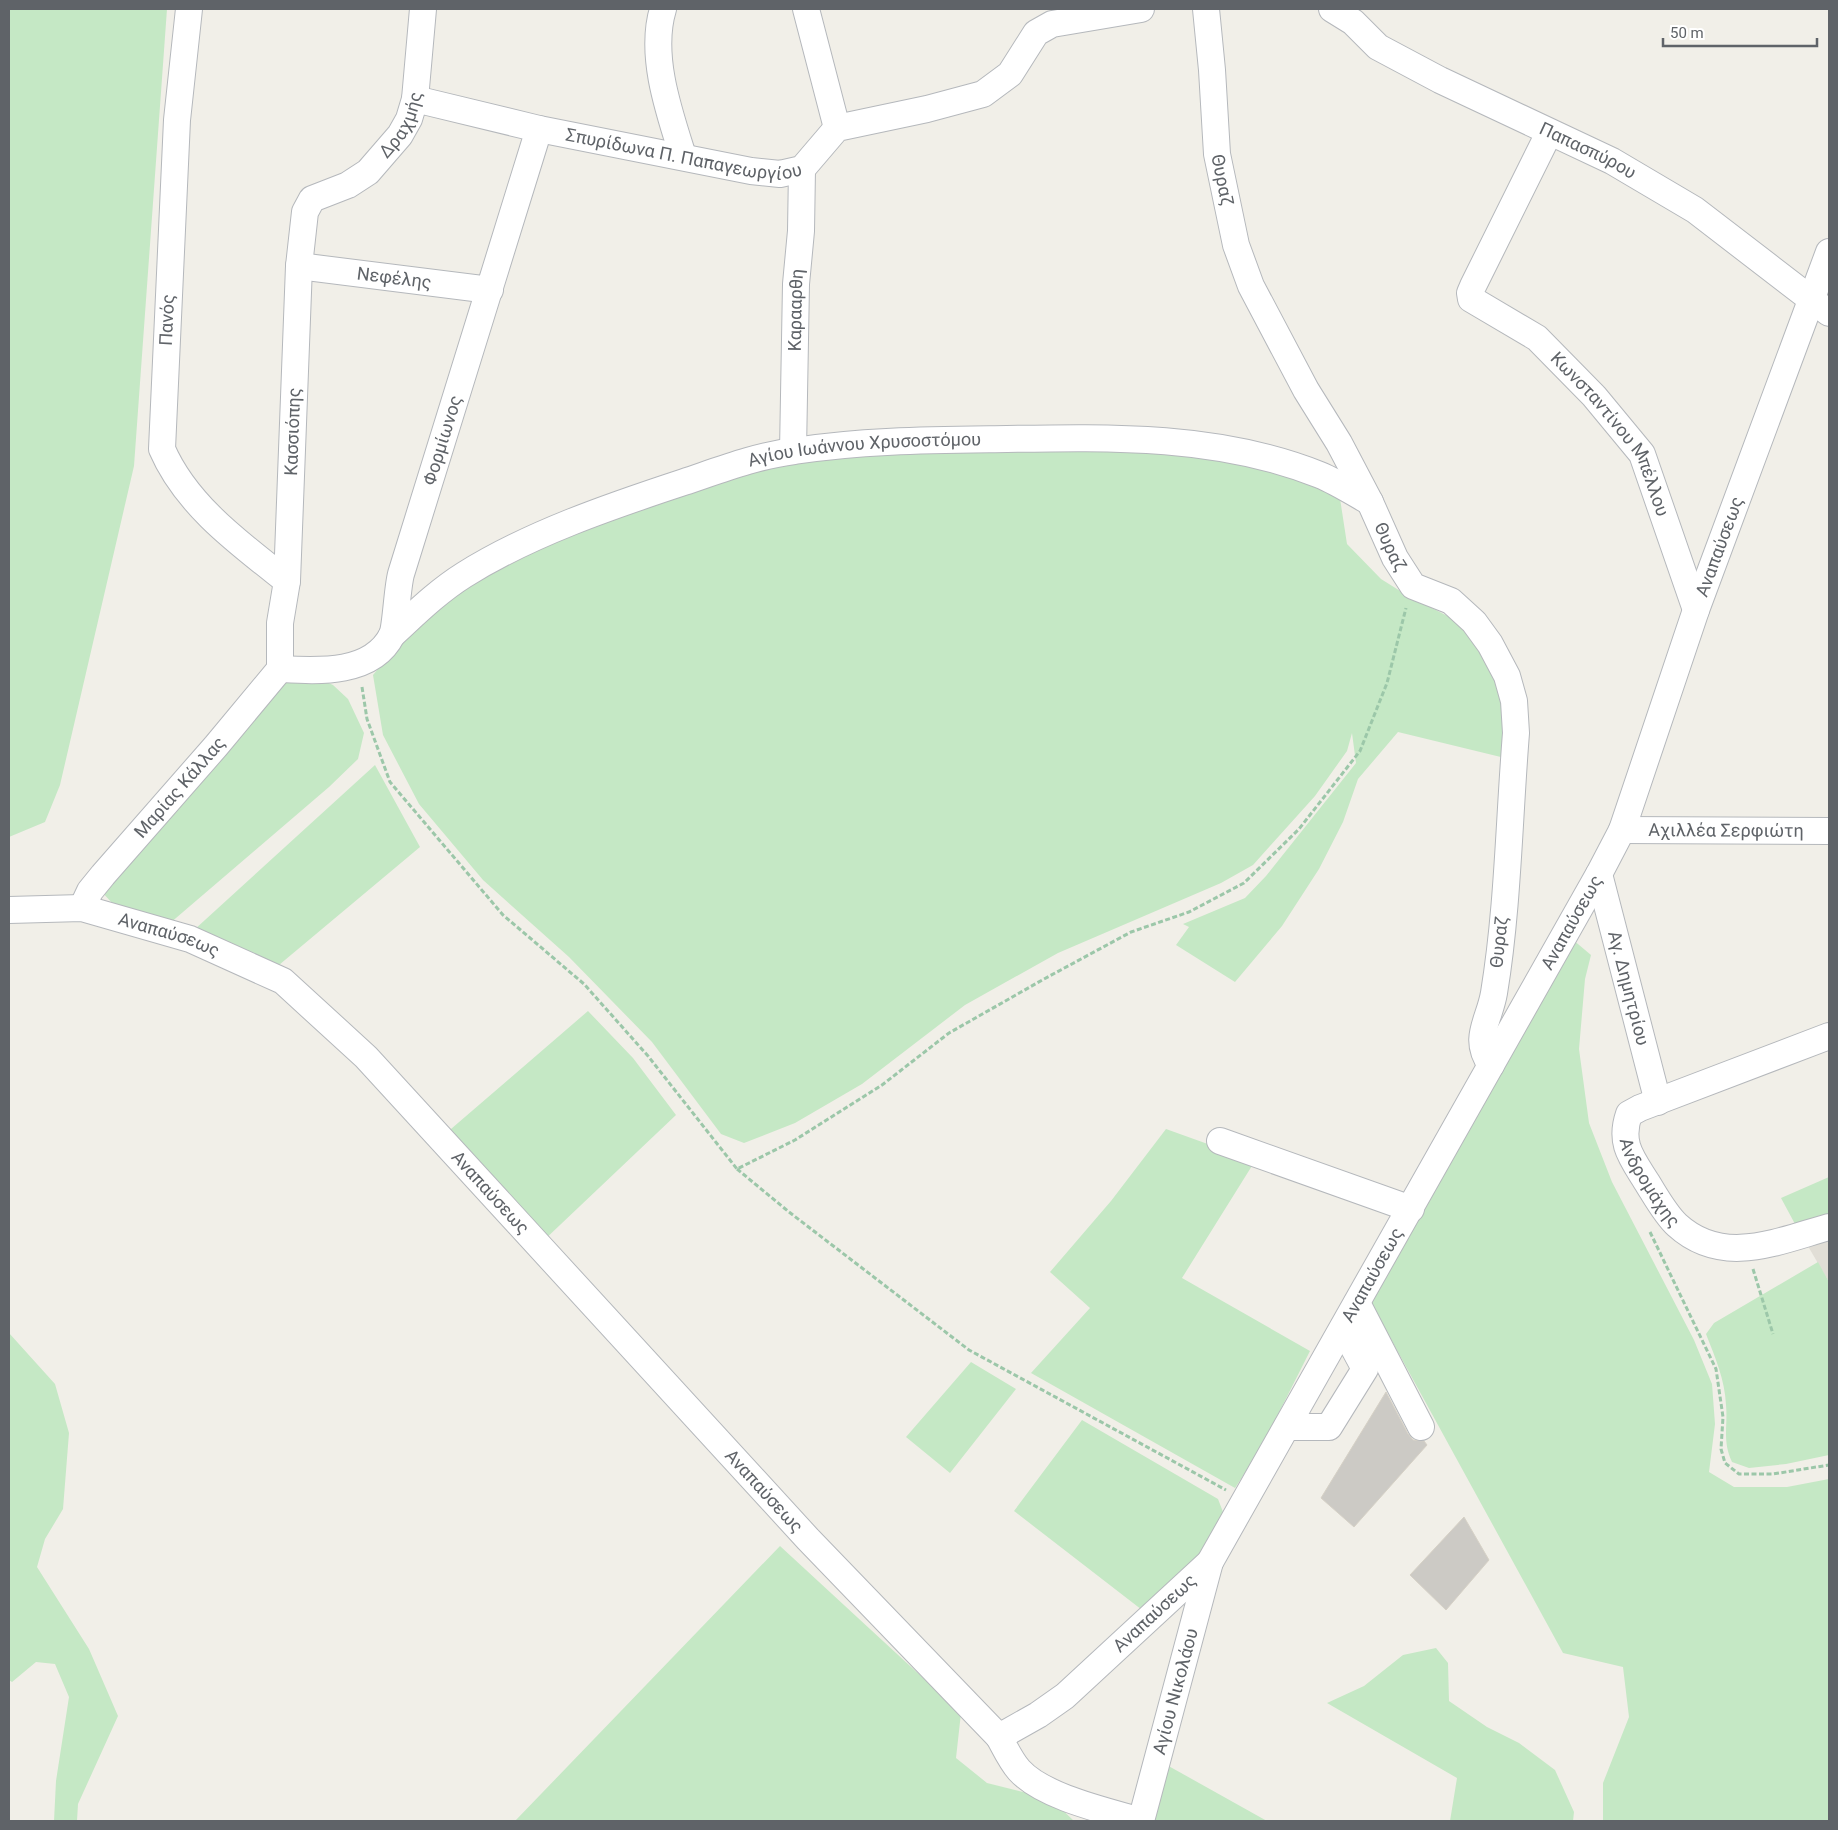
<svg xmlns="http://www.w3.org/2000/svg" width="1838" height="1830" font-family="Roboto,sans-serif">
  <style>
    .education { fill: #e1ded6 }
    .green { fill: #c5e8c5 }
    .building { fill: #cccac5; stroke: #d6d1c6 }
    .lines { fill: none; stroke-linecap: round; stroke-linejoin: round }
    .minor-casing { stroke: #b5b8bc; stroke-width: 28 }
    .path { stroke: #9cc7a9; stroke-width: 3; stroke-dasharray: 5 2.5; stroke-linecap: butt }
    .minor { stroke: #fff; stroke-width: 26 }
    .labels { text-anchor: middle; stroke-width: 5; stroke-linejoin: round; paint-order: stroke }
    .street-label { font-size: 18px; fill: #5f6368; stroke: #fff }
  </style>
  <rect width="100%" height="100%" fill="#f1efe8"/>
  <path class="education" d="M 1829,1217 L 1829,1282 L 1795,1224 Z"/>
  <path class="green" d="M 9,9 L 167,9 L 134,466 L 60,785 L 45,822 L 9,837 Z
    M 1112,445 L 1237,457 L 1339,492 L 1347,544 L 1381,579 L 1405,594 L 1457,621 L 1496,669 L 1506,708 L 1509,759 L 1398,732 L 1358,779 L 1343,822 L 1319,869 L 1282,926 L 1235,982 L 1176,945 L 1189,927 L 1183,924 L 1245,898 L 1266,876 L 1356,763 L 1352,733 L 1347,751 L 1315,796 L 1253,865 L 1221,883 L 1058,953 L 965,1005 L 862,1084 L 795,1123 L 744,1143 L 721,1134 L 652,1042 L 569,957 L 483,880 L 419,804 L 383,735 L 373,675 L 396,647 L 467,581 L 586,527 L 761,465 L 859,451 Z
    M 290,677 L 315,677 L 333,685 L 348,699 L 364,733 L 358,759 L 329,787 L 169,924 L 113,904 L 101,891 Z
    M 375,765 L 420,847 L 279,965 L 194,930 Z
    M 1572,939 L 1591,955 L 1585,979 L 1579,1049 L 1589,1123 L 1612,1182 L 1694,1340 L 1712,1384 L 1715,1424 L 1709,1472 L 1734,1487 L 1787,1487 L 1829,1479 L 1829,1821 L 1603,1821 L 1603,1783 L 1629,1717 L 1623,1667 L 1563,1653 L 1370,1301 Z
    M 588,1011 L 633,1058 L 676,1115 L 541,1243 L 444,1135 Z
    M 1166,1129 L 1255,1161 L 1182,1278 L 1310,1351 L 1260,1450 L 1235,1488 L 1031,1373 L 1090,1308 L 1050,1272 L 1111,1201 Z
    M 1829,1177 L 1829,1217 L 1795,1224 L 1781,1198 Z
    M 1818,1262 L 1829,1282 L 1829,1455 L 1786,1464 L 1749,1468 L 1732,1462 C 1722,1440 1728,1427 1726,1405 C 1725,1380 1715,1357 1706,1334 L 1714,1323 Z
    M 9,1333 L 55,1384 L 69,1433 L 63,1509 L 45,1539 L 37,1567 L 89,1649 L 118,1716 L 78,1804 L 77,1821 L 54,1821 L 56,1781 L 69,1697 L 55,1664 L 36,1662 L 12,1682 L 9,1680 Z
    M 971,1362 L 1016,1389 L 950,1473 L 906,1437 Z
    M 1082,1420 L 1218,1499 L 1223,1512 L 1206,1553 L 1146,1613 L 1014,1511 Z
    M 780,1546 L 961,1713 L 956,1758 L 987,1783 L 1051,1799 L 1074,1821 L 515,1821 Z
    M 1436,1648 L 1448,1663 L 1449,1701 L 1487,1727 L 1519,1743 L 1555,1770 L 1574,1812 L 1573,1821 L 1450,1821 L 1457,1778 L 1327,1703 L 1364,1686 L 1403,1655 Z
    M 1165,1764 L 1267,1821 L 1151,1821 Z"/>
  <path class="building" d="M 1386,1392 L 1408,1434 L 1413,1440 L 1424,1441 L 1427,1445 L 1354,1527 L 1321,1498 Z
    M 1464,1517 L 1489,1560 L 1446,1610 L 1410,1575 Z"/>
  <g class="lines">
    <defs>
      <g id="minor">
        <path d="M 189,9 L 177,120 L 162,449 C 186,505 240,544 287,581"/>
        <path d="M 663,9 C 649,55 669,112 683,156"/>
        <path d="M 806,9 L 837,128"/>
        <path id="s1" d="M 1206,9 L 1212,70 L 1217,154 L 1236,245 L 1251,286 L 1306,390 L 1339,443 L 1370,502 L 1395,558 L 1413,586 L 1451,601 L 1474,622 L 1490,644 L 1507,676 L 1514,701 L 1516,733 C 1509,819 1508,908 1494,993 C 1489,1022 1472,1038 1491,1065"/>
        <path id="s2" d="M 1332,9 L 1353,22 L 1378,47 L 1440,80 L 1612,161 L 1695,210 L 1829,313"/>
        <path id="s3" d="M 415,99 L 539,129 L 751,171 L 780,174 L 802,169 L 837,128 L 927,109 L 983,94 L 1010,74 L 1036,33 L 1052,24 L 1141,9"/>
        <path id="s4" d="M 1549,133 L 1473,286 L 1470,293 L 1471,299 L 1537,338 L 1594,396 L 1642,454 L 1696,610"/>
        <path id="s5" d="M 299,266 L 490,290"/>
        <path id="s6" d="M 793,451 L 796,284 L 801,231 L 802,169"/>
        <path id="s7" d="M 392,635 C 415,614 437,592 464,575 C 529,534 611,506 684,482 C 720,470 756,456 794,451 C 864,440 936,440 1007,439 C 1111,437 1221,435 1320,475 C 1337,482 1354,493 1370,502"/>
        <path id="s8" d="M 280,669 L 280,623 L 287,581 L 299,266 L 305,212 L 312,199 L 348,185 L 368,172 L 400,135 L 409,119 L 415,99 L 423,9"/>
        <path id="s9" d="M 280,669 C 317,671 372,675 392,635 C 396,626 397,589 401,574 L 539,129"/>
        <path id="s10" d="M 1622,830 L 1829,831"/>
        <path id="s11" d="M 1599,874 L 1658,1102"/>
        <path id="s12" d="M 82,908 L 90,891 L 103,875 L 216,746 L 280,669"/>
        <path id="s13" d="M 9,910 L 82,908 L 190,939 L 283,981 L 366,1057 L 808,1539 L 999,1737 L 1038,1715 L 1065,1696 L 1210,1562 L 1599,874 L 1622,830 L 1696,610 L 1829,252"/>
        <path id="s14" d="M 1829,1036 L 1640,1108 L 1629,1114 C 1619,1143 1631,1157 1646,1181 C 1655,1195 1665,1214 1677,1225 C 1723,1267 1778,1241 1829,1227"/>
        <path d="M 1220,1141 L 1411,1209"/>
        <path d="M 1357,1303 L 1421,1427"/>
        <path d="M 1287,1427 L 1329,1427 L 1365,1369 L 1343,1328"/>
        <path d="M 999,1737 C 1005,1748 1011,1761 1019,1770 C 1043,1797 1107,1811 1141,1821"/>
        <path id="s15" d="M 1141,1821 L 1210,1562"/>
      </g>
    </defs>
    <use href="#minor" class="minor-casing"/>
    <path class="path" d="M 362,687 L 367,719 L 390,782 L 503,915 L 584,984 L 648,1056 L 737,1169 L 795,1140 L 882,1085 L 949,1033 L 1044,979 L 1131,932 L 1189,912 L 1244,883 L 1299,829 L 1360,751 L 1387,683 L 1406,608
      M 737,1169 L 789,1212 L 969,1350 L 1226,1490
      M 1650,1232 L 1716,1369 L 1723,1417 L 1721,1449 L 1725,1463 L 1739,1474 L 1773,1474 L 1829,1465
      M 1753,1269 L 1773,1334"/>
    <use href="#minor" class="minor"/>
  </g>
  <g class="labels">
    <g class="street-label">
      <text dy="6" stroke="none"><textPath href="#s8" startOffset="594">Δραχμής</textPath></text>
      <text dy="6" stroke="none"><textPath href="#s3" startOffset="275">Σπυρίδωνα Π. Παπαγεωργίου</textPath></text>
      <text dy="6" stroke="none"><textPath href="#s2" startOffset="294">Παπασπύρου</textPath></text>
      <text dy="6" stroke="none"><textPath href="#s1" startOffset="172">Θυραζ</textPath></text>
      <text dy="6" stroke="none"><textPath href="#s5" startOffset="96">Νεφέλης</textPath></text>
      <text dy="6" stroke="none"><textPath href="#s6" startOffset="141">Καρααρθη</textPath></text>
      <text transform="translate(167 320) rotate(-87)" y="6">Πανός</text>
      <text dy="6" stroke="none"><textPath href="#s8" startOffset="238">Κασσιόπης</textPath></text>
      <text dy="6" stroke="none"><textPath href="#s4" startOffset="384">Κωνσταντίνου Μπέλλου</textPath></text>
      <text dy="6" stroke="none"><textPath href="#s9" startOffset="326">Φορμίωνος</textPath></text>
      <text dy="6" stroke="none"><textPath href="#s7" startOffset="518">Αγίου Ιωάννου Χρυσοστόμου</textPath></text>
      <text dy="6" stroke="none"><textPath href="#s1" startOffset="578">Θυραζ</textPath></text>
      <text dy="6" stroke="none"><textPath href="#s13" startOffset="2744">Αναπαύσεως</textPath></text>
      <text dy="6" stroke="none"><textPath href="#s12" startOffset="156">Μαρίας Κάλλας</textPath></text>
      <text dy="6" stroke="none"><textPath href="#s10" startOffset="104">Αχιλλέα Σερφιώτη</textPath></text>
      <text dy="6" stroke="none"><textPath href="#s13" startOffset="2339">Αναπαύσεως</textPath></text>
      <text dy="6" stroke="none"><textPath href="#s13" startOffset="164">Αναπαύσεως</textPath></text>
      <text transform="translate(1499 942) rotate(-84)" y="6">Θυραζ</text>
      <text dy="6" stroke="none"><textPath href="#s11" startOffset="118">Αγ. Δημητρίου</textPath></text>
      <text dy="6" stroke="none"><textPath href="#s14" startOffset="290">Ανδρομάχης</textPath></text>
      <text dy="6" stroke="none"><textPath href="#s13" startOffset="584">Αναπαύσεως</textPath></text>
      <text dy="6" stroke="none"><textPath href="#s13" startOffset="1934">Αναπαύσεως</textPath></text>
      <text dy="6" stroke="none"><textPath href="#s13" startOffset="989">Αναπαύσεως</textPath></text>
      <text dy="6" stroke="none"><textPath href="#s13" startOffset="1529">Αναπαύσεως</textPath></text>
      <text dy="6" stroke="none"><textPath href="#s15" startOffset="134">Αγίου Νικολάου</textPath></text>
    </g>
  </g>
  <rect width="1838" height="1830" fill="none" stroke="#5f6368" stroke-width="20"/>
  <path d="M1663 38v8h154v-8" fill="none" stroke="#5f6368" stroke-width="2.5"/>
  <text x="1670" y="38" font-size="15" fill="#5f6368" stroke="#ffffff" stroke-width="4" paint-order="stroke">50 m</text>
</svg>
